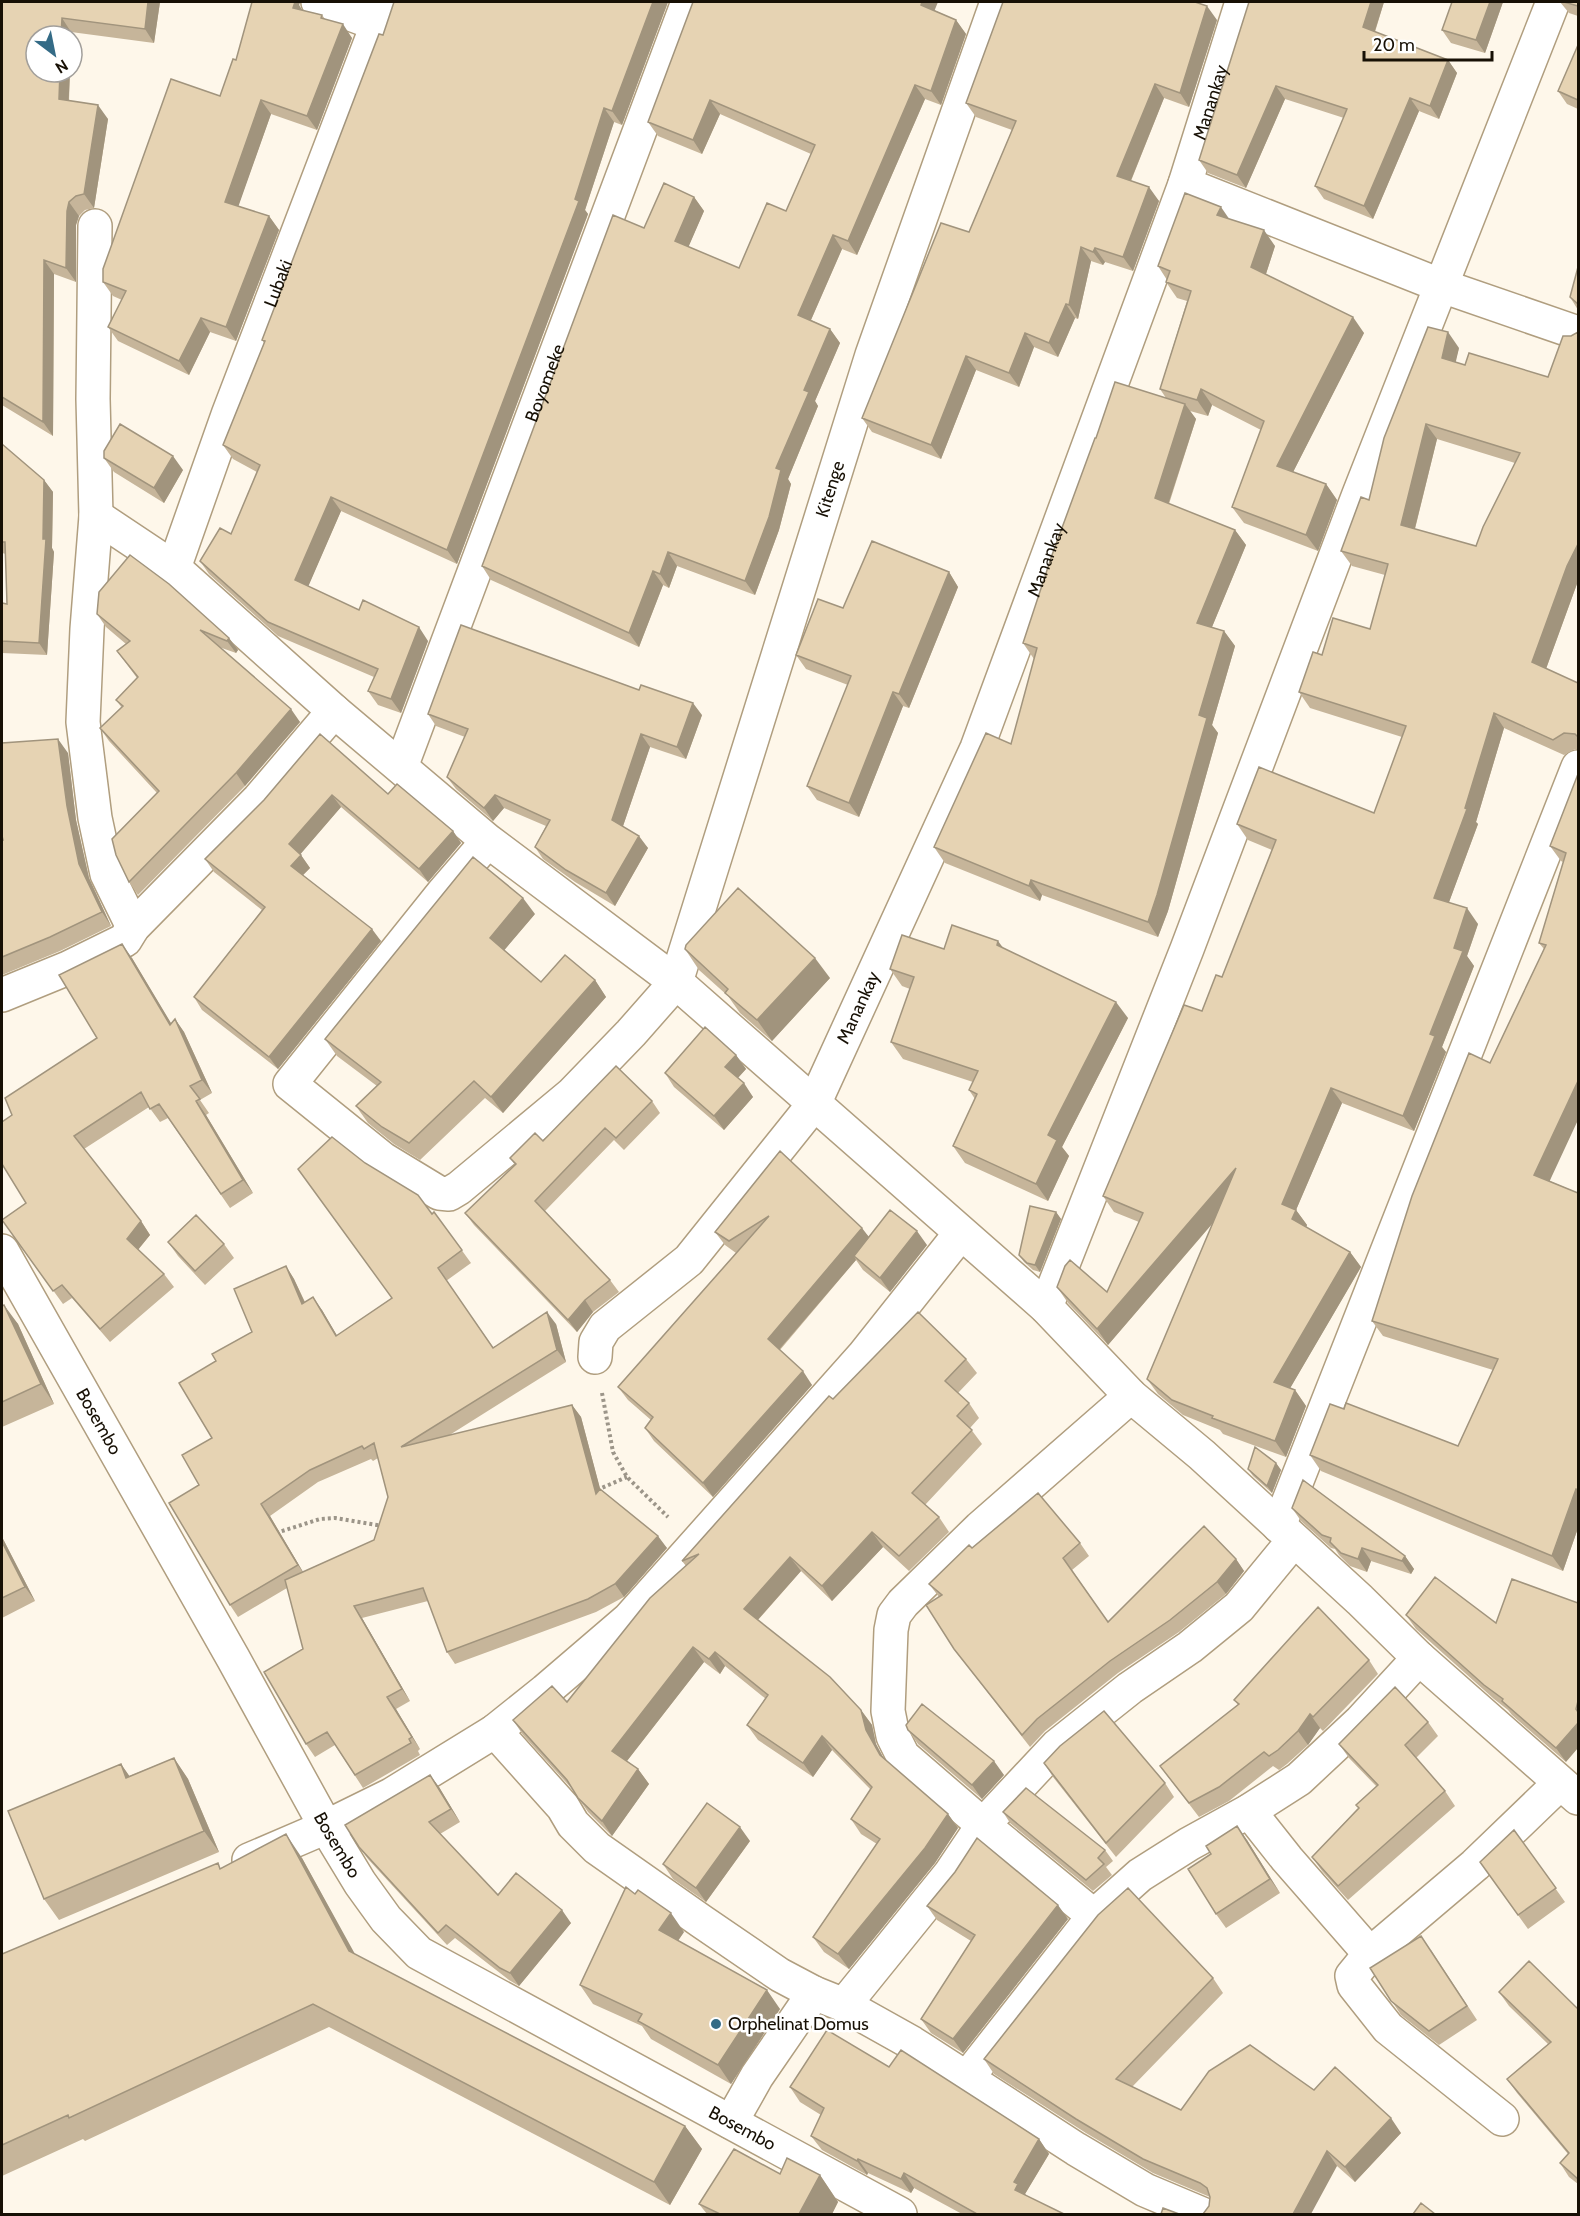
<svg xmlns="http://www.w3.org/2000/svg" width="1580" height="2216" font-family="Cabin,sans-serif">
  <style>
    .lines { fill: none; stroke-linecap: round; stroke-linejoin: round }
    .minor-casing { stroke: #b09e7f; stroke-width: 36 }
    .path { stroke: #9c9589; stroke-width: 4; stroke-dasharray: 3 3; stroke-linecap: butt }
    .minor { stroke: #fff; stroke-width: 33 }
    .wall { fill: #c6b59a; fill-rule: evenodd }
    .shaded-wall { fill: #a1947d }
    .building { fill: #e6d3b3; stroke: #a1947d; stroke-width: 1.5; fill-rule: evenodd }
    .poi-dot { fill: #346b86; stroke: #fff; stroke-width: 2 }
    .labels { text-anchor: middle; stroke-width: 5; stroke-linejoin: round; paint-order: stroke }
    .street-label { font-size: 18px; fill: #171005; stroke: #fff }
    .poi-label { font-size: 18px; fill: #171005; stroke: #fff; text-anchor: start }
  </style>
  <rect width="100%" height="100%" fill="#fef7ea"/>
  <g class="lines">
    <defs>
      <g id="minor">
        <path d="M 318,2 L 377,24"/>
        <path d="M 1185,184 L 1442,286 L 1578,333"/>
        <path d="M 95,226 L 93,399 L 96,516 L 87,629 L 83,722 L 95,818 L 107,874 L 133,927"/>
        <path d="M 96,516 L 174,568 L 334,711 L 488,841 L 676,982 L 1046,1307 L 1131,1396 L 1202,1455 L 1360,1600 L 1419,1658 L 1578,1798"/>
        <path id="s1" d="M 174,568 L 228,415 L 386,2"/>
        <path id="s2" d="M 401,767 L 688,2"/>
        <path id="s3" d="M 487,842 L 443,893 L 290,1084 L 383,1159 L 439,1193 L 449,1194 L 459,1188 L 572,1094 L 631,1033 L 676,982 L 872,355 L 997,2"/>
        <path d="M 2,995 L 68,968 L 125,940 L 133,927 L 259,799 L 334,711"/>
        <path id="s4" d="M 2,1251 L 233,1658 L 326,1827 L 360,1883 L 386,1919 L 419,1953 L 900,2214"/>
        <path d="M 1046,1307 L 1187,949 L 1359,494 L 1553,2"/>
        <path id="s5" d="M 595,1357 L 596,1342 L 605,1327 L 689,1260 L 814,1104 L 977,748 L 1185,184 L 1242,2"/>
        <path d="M 1279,1526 L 1578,767"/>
        <path d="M 495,1731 L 563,1807 L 573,1824 L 597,1848 L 701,1921 L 780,1975 L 814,1993 L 844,2005 L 912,2043 L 1076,2149 L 1145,2190 L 1202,2214"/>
        <path d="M 1249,1811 L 1287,1859 L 1370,1954"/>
        <path d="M 249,1860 L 326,1827 L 391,1795 L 495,1731 L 545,1691 L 629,1619 L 864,1355 L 960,1234"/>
        <path d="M 1094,1916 L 983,1825 L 903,1756 L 893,1736 L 888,1711 L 891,1630 L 894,1615 L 903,1603 L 980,1528 L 1131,1396"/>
        <path d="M 844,2005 L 950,1874 L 983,1825 L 1057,1746 L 1130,1688 L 1190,1647 L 1239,1607 L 1294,1540"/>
        <path d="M 967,2078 L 1094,1916 L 1140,1875 L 1189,1844 L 1249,1811 L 1299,1779 L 1361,1721 L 1419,1658"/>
        <path d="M 1502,2119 L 1388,2028 L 1354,1985 L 1352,1976 L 1370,1954 L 1475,1865 L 1559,1784"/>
        <path d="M 731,2122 L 757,2076 L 814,1993"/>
      </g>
    </defs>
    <use href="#minor" class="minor-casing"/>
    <path class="path" d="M 602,1393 L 613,1452 L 627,1477 L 668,1517
      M 597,1490 L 627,1477
      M 276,1533 L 320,1519 L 335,1518 L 383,1526"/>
    <use href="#minor" class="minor"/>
  </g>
  <path class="wall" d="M 2,2 L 160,2 L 154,43 L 71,32 L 71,36 L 36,36 L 36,72 L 70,72 L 69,101 L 108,119 L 94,208 L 85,210 L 79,216 L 76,225 L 76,282 L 54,274 L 53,436 L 2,405 Z
    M 252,2 L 300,2 L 299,5 L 302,10 L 322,15 L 325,19 L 352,38 L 317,130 L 271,114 L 238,206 L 269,216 L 279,230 L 236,341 L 210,332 L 189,375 L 118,341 L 108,327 L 122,300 L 113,296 L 103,282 L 220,96 L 236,60 Z
    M 668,2 L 622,125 L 614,122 L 585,210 L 588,214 L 457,564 L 341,511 L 308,586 L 359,610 L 428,641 L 401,713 L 378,705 L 368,691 L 374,677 L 278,636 L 209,574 L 200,561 L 231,534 L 257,472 L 233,459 L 223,445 L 264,343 L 262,340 L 383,35 Z
    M 1249,2 L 1384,2 L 1375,32 L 1448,60 L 1457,73 L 1439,119 L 1419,111 L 1373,219 L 1324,199 L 1315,186 L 1344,118 L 1285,99 L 1246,188 L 1208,173 L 1199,160 Z
    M 1452,2 L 1503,2 L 1485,53 L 1451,43 L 1442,30 Z
    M 1560,2 L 1578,2 L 1578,16 L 1569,13 Z
    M 934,10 L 956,20 L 966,34 L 941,105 L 925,99 L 857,255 L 842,249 L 811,320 L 830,329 L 840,343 L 815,401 L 818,406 L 788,479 L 791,484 L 779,530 L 755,595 L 677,566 L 669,588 L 663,585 L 639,647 L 491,580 L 482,566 L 644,228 L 694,197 L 704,211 L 688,247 L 739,268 L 786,211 L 811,154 L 720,114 L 702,154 L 658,136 L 648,122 Z
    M 1217,20 L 1189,107 L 1164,98 L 1131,181 L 1159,201 L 1133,271 L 1105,262 L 1103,265 L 1091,261 L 1078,319 L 1075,318 L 1058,357 L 1034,347 L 1019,387 L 976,370 L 941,459 L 872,432 L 862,418 L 969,232 L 1012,130 L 976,117 L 966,103 Z
    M 1578,45 L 1578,109 L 1567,104 L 1558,91 Z
    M 1229,219 L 1275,246 L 1266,274 L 1364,333 L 1293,472 L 1326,484 L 1337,500 L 1318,551 L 1244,523 L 1232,507 L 1261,430 L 1212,405 L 1208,416 L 1190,411 L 1196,419 L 1169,504 L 1235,530 L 1246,545 L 1212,627 L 1224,631 L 1235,646 L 1212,725 L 1218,733 L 1168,911 L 1158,937 L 1042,895 L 1040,901 L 945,863 L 934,847 L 1011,744 L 1034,659 L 1023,643 L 1096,438 L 1166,398 L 1160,389 L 1187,301 L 1177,298 L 1166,282 L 1167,280 L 1158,266 Z
    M 1578,267 L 1578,310 L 1570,297 Z
    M 1459,348 L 1455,362 L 1465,365 L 1548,377 L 1578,581 L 1546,669 L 1578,683 L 1578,749 L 1575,749 L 1564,755 L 1504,728 L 1476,822 L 1478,824 L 1449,902 L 1478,924 L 1467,956 L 1474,966 L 1442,1047 L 1446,1052 L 1414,1131 L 1342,1103 L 1296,1210 L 1307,1225 L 1306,1227 L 1350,1252 L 1361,1267 L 1290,1388 L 1295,1390 L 1306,1406 L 1286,1457 L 1223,1434 L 1220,1430 L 1183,1415 L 1158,1394 L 1147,1379 L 1213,1223 L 1108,1345 L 1068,1303 L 1057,1287 L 1107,1292 L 1139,1222 L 1114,1212 L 1103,1196 L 1202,1011 L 1222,977 L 1272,850 L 1248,840 L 1237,824 L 1374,813 L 1402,737 L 1310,708 L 1299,692 L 1322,655 L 1370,629 L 1385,575 L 1352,566 L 1341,551 L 1369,500 ZM 1437,439 L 1515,463 L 1476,546 L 1415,529 Z
    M 2,444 L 44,480 L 53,492 L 52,548 L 54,552 L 47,655 L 2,653 L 2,603 L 7,604 L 6,554 L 2,553 Z
    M 104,458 L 183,470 L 164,503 L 114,472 Z
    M 949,572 L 958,587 L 909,708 L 903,706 L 859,817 L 817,800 L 807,786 L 848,685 L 806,669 L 796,655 L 843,608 Z
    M 99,592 L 229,638 L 238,650 L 236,653 L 219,647 L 300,722 L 245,786 L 138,895 L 129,882 L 157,793 L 109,741 L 100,728 L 122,708 L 116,700 L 137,678 L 117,651 L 126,644 L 106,627 L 97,614 Z
    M 428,714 L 702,715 L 686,759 L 650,747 L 623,826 L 648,848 L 615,906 L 575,882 L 543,859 L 535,847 L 546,826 L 504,808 L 493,821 L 456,789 L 447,777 L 465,737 L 436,726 Z
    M 320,734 L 388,794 L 453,831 L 461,843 L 428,882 L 341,807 L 300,854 L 310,868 L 303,875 L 381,941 L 278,1069 L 202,1010 L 194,997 L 262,910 L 214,872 L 205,859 L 264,800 Z
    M 68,753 L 76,820 L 89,878 L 111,926 L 60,951 L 2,975 L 2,840 Z
    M 1578,774 L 1550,1181 L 1578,1193 L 1578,1528 L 1563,1571 L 1321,1471 L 1310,1455 L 1344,1409 L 1458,1446 L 1493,1370 L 1383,1336 L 1372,1321 L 1490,1063 L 1544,949 L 1539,943 L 1563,862 L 1561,861 L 1550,846 Z
    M 535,914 L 504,950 L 541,982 L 595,980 L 606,997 L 503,1113 L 485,1098 L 420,1160 L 394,1144 L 368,1123 L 356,1106 L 377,1086 L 337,1056 L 325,1039 Z
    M 1003,948 L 1128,1018 L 1062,1147 L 1069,1156 L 1048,1201 L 965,1163 L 953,1146 L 975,1099 L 969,1090 L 973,1082 L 903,1059 L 891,1042 L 910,989 L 902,986 L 890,969 L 944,949 Z
    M 685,949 L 830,978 L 772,1041 L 740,1013 L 728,996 L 699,970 Z
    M 132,958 L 171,1024 L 175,1019 L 184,1032 L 212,1093 L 200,1100 L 209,1113 L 206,1115 L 253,1193 L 230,1208 L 168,1118 L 160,1122 L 149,1107 L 84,1149 L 141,1221 L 150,1235 L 138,1250 L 164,1274 L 174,1287 L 110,1342 L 72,1298 L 63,1304 L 2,1220 L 26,1203 L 12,1115 L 97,1038 Z
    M 736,1055 L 746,1069 L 738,1078 L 753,1097 L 724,1130 L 674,1087 L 665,1073 Z
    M 652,1101 L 660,1113 L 624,1150 L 614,1140 L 545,1211 L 610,1280 L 619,1292 L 593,1312 L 577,1332 L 474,1225 L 465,1213 L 515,1165 L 510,1158 L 543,1141 Z
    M 780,1151 L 869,1237 L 927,1245 L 890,1292 L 863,1270 L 856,1260 L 780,1350 L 812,1385 L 713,1497 L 654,1441 L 645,1428 L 651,1420 L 628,1400 L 618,1387 L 736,1253 L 725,1245 L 715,1232 Z
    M 365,1163 L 432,1214 L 434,1212 L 471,1263 L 446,1281 L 493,1347 L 556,1324 L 566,1362 L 448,1436 L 572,1405 L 581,1417 L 600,1489 L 667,1548 L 624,1597 L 596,1612 L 455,1664 L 447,1652 L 428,1601 L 362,1618 L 410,1701 L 396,1709 L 420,1749 L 418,1751 L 420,1755 L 363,1788 L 335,1745 L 315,1757 L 306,1744 L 303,1649 L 287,1588 L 238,1617 L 230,1605 L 199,1485 L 212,1438 L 216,1361 L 252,1332 L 286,1266 L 294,1279 L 305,1302 L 322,1310 L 337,1336 L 392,1298 ZM 378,1458 L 388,1497 L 374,1540 L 303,1572 L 270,1516 L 318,1482 L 371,1459 L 373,1461 Z
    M 1056,1212 L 1061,1219 L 1040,1272 L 1033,1270 L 1024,1262 L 1019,1255 Z
    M 168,1242 L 224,1244 L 234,1258 L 205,1285 L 178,1256 Z
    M 2,1306 L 18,1324 L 54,1404 L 2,1427 Z
    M 966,1359 L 977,1373 L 958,1393 L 969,1403 L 979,1418 L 970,1428 L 982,1444 L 925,1505 L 939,1517 L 949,1532 L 909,1571 L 883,1547 L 832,1601 L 801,1571 L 758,1620 L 861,1710 L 872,1725 L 876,1744 L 884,1759 L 948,1814 L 958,1828 L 935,1863 L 849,1969 L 824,1952 L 813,1937 L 877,1844 L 861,1834 L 851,1819 L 871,1790 L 832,1750 L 813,1777 L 758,1740 L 747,1725 L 766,1699 L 725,1666 L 720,1674 L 704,1662 L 627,1761 L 638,1769 L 649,1784 L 612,1836 L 588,1812 L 573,1790 L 523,1735 L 513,1720 L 567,1702 L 686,1566 L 682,1561 L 833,1399 Z
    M 1276,1463 L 1281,1470 L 1272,1493 L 1253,1476 L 1248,1469 Z
    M 1292,1508 L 1405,1556 L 1414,1569 L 1411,1574 L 1371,1561 L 1367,1572 L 1350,1566 L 1339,1555 L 1335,1549 L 1331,1548 L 1301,1521 Z
    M 2,1537 L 35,1601 L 2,1618 Z
    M 1080,1543 L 1089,1556 L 1072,1570 L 1108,1622 L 1236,1559 L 1244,1571 L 1226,1594 L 1179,1632 L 1118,1673 L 1045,1731 L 1030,1747 L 954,1649 L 939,1597 L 929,1584 L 972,1548 Z
    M 1406,1615 L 1496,1623 L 1566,1762 L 1512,1715 L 1508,1710 L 1494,1699 L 1416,1629 Z
    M 1369,1660 L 1378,1674 L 1323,1731 L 1320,1728 L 1308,1745 L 1287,1764 L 1279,1770 L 1273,1766 L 1229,1801 L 1199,1817 L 1160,1766 L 1238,1705 L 1234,1700 Z
    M 1428,1722 L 1438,1736 L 1416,1758 L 1445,1791 L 1455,1806 L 1348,1900 L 1322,1871 L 1312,1857 L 1358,1808 L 1377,1787 L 1349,1758 L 1339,1744 Z
    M 908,1730 L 1004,1775 L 982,1799 L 918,1744 Z
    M 174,1758 L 188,1779 L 219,1852 L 59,1920 L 44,1899 L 121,1764 L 129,1776 Z
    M 1044,1763 L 1165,1783 L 1174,1797 L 1116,1857 L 1053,1777 Z
    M 430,1775 L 439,1787 L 460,1822 L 440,1834 L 498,1895 L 571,1923 L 519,1986 L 509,1980 L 455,1938 L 447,1945 L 368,1859 L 359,1847 Z
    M 1003,1812 L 1105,1850 L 1113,1861 L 1106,1867 L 1112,1875 L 1093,1891 L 1010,1823 Z
    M 1514,1830 L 1565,1902 L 1528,1929 L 1480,1862 Z
    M 1247,1840 L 1280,1893 L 1226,1928 L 1216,1914 L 1211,1854 Z
    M 750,1841 L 706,1902 L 673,1879 L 663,1864 Z
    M 302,1858 L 354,1954 L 685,2126 L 702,2149 L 670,2205 L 329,2027 L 85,2141 L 83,2139 L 2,2176 L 2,1954 L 221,1868 Z
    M 927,1906 L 1068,1919 L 963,2053 L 931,2033 L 921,2019 L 971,1941 L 937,1920 Z
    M 684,1932 L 678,1941 L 780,2009 L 731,2084 L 651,2039 L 642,2026 L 593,2004 L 580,1985 Z
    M 1431,1950 L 1477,2020 L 1439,2045 L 1401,2015 L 1370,1968 Z
    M 1213,1978 L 1223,1993 L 1132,2087 L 1181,2110 L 1314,2090 L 1401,2133 L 1355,2182 L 1337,2166 L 1209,2206 L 1210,2197 L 1153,2173 L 1086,2133 L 994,2074 L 984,2059 Z
    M 1499,1992 L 1578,2009 L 1578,2184 L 1569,2177 L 1560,2163 L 1568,2154 L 1517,2093 L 1507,2079 L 1548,2044 L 1509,2006 Z
    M 889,2067 L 1039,2139 L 1049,2154 L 1025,2194 L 1026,2196 L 1064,2214 L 962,2214 L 914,2188 L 911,2193 L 868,2173 L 867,2175 L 822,2150 L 811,2136 L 821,2115 L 800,2102 L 790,2087 Z
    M 780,2174 L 820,2175 L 838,2202 L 832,2214 L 707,2214 L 699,2204 Z"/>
  <path class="shaded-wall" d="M 148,2 L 160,2 L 154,43 L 145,29 Z
    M 295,2 L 300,2 L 299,5 L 305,15 L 293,8 Z
    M 653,2 L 668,2 L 622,125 L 612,111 Z
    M 922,2 L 938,2 L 931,19 L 921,5 Z
    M 1371,2 L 1384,2 L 1372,40 L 1363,27 Z
    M 1490,2 L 1503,2 L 1485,53 L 1476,40 Z
    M 1207,6 L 1217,20 L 1189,107 L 1180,93 Z
    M 62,18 L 71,32 L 71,36 L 61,36 Z
    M 956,20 L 966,34 L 941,105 L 931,91 Z
    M 343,24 L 352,38 L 317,130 L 307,116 Z
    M 1448,60 L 1457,73 L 1439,119 L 1430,106 Z
    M 60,72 L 70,72 L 68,113 L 59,99 Z
    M 1155,84 L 1164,98 L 1127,190 L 1117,176 Z
    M 915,85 L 925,99 L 857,255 L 848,241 Z
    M 1276,86 L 1285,99 L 1246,188 L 1237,175 Z
    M 1410,98 L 1419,111 L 1373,219 L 1364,206 Z
    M 261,100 L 271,114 L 235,216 L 225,202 Z
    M 710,100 L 720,114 L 702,154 L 693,140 Z
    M 98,105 L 108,119 L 94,208 L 84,194 Z
    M 604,108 L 614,122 L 585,210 L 588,214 L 457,564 L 447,550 L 575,199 Z
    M 1149,187 L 1159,201 L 1133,271 L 1123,257 Z
    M 694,197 L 704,211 L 685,255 L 675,241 Z
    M 69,202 L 79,216 L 76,225 L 76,282 L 66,268 L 67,211 Z
    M 1221,207 L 1232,223 L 1217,215 Z
    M 269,216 L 279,230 L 236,341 L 226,327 Z
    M 1264,230 L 1275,246 L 1263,283 L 1251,267 Z
    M 833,235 L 842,249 L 807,329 L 798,315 Z
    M 1081,247 L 1091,261 L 1078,319 L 1069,305 Z
    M 1095,248 L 1105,262 L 1103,265 L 1093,252 Z
    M 44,260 L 54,274 L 53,436 L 43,422 Z
    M 1066,304 L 1075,318 L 1058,357 L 1049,343 Z
    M 1353,317 L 1364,333 L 1288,482 L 1277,466 Z
    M 201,318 L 210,332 L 189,375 L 179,361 Z
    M 830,329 L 840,343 L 815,401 L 818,406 L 788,479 L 791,484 L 779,530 L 755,595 L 745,581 L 776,468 L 804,390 Z
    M 1448,332 L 1459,348 L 1453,374 L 1442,358 Z
    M 1025,333 L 1034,347 L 1019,387 L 1009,373 Z
    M 966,356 L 976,370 L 941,459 L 931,445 Z
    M 1201,389 L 1212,405 L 1208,416 L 1197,400 Z
    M 1185,404 L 1196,419 L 1165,514 L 1155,498 Z
    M 1426,424 L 1437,439 L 1412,540 L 1401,525 Z
    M 173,456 L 183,470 L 164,503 L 154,488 Z
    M 44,480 L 53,492 L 52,548 L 54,552 L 47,655 L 39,643 Z
    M 1326,484 L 1337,500 L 1318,551 L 1306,535 Z
    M 331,497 L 341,511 L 305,594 L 295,580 Z
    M 1235,530 L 1246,545 L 1207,639 L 1197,623 Z
    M 1578,544 L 1578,581 L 1543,677 L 1532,662 L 1567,566 Z
    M 668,552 L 677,566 L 669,588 L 660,574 Z
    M 653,571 L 663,585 L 639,647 L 629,633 Z
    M 949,572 L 958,587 L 909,708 L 899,694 Z
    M 419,627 L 428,641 L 401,713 L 391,699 Z
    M 1224,631 L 1235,646 L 1212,725 L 1218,733 L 1168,911 L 1158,937 L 1148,922 L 1199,715 Z
    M 229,638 L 238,650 L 236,653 L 227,641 Z
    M 893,692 L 903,706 L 859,817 L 849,803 Z
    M 693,703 L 702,715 L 686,759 L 677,747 Z
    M 291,709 L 300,722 L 245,786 L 236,773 Z
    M 1494,713 L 1504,728 L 1476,822 L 1478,824 L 1445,913 L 1434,898 L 1465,808 Z
    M 641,734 L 650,747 L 621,832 L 612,820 Z
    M 58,739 L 68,753 L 76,820 L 89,878 L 111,926 L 102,912 L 79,864 L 67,806 Z
    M 332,795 L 341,807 L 298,857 L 289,844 Z
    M 495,795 L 504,808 L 493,821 L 484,808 Z
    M 453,831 L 461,843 L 428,882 L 419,869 Z
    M 639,836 L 648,848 L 615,906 L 606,893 Z
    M 301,855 L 310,868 L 299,879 L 291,866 Z
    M 1031,880 L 1042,895 L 1040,901 L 1029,886 Z
    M 523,898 L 535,914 L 501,954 L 490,938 Z
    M 1467,908 L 1478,924 L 1467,956 L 1474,966 L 1442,1047 L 1446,1052 L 1414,1131 L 1403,1116 L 1430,1034 L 1454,948 Z
    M 372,929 L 381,941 L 278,1069 L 269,1057 Z
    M 998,941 L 1010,957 L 997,945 Z
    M 122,944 L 132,958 L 180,1038 L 170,1025 Z
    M 815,958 L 830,978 L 772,1041 L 757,1020 Z
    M 595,980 L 606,997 L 503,1113 L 491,1097 Z
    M 1116,1002 L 1128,1018 L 1062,1147 L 1069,1156 L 1048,1201 L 1036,1184 L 1048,1135 Z
    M 175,1019 L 184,1032 L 212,1093 L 202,1080 Z
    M 736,1055 L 746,1069 L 735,1081 L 725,1067 Z
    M 1578,1081 L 1578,1120 L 1545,1191 L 1534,1175 Z
    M 744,1083 L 753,1097 L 724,1130 L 714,1116 Z
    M 1331,1088 L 1342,1103 L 1296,1210 L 1307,1225 L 1303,1235 L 1282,1204 Z
    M 196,1101 L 206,1115 L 253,1193 L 243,1180 Z
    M 1236,1168 L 1247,1183 L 1108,1345 L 1097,1329 Z
    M 1056,1212 L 1061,1219 L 1040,1272 L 1035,1265 Z
    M 141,1221 L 150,1235 L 136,1252 L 127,1239 Z
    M 862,1228 L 872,1241 L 854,1256 L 856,1260 L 777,1352 L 768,1339 Z
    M 917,1231 L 927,1245 L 890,1292 L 880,1278 Z
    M 1350,1252 L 1361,1267 L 1285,1397 L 1274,1382 Z
    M 286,1266 L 294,1279 L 311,1316 L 302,1304 Z
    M 313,1297 L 322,1310 L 345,1349 L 336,1336 Z
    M 585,1300 L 593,1312 L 577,1332 L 568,1320 Z
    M 4,1305 L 18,1324 L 54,1404 L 41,1384 Z
    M 547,1312 L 556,1324 L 566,1362 L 557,1350 Z
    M 803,1371 L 812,1385 L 713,1497 L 703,1483 Z
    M 1295,1390 L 1306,1406 L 1286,1457 L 1275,1441 Z
    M 572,1405 L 581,1417 L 605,1507 L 596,1494 Z
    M 1276,1463 L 1281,1470 L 1272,1493 L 1267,1486 Z
    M 1576,1489 L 1578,1492 L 1578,1528 L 1563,1571 L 1552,1556 Z
    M 261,1504 L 270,1516 L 306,1577 L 298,1565 Z
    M 872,1532 L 883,1547 L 832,1601 L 822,1586 Z
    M 658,1536 L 667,1548 L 624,1597 L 615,1584 Z
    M 2,1537 L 35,1601 L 25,1587 L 2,1542 Z
    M 1362,1548 L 1371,1561 L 1367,1572 L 1358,1559 Z
    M 1405,1556 L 1414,1569 L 1411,1574 L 1402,1561 Z
    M 790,1557 L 801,1571 L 754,1624 L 744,1609 Z
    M 1236,1559 L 1244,1571 L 1226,1594 L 1217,1582 Z
    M 354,1606 L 362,1618 L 410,1701 L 402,1689 Z
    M 693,1647 L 704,1662 L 623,1766 L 612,1751 Z
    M 715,1652 L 725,1666 L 720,1674 L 709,1659 Z
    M 387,1697 L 396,1709 L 420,1749 L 412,1737 Z
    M 861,1710 L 872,1725 L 876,1744 L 890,1770 L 880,1755 L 866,1730 Z
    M 1310,1714 L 1320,1728 L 1308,1745 L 1298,1731 Z
    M 1578,1723 L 1578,1748 L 1566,1762 L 1556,1748 Z
    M 822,1736 L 832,1750 L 813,1777 L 803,1763 Z
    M 174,1758 L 188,1779 L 219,1852 L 204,1831 Z
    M 994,1761 L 1004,1775 L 982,1799 L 972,1785 Z
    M 121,1764 L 135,1784 L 126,1778 Z
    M 638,1769 L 649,1784 L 612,1836 L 602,1821 Z
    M 430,1775 L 439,1787 L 460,1822 L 451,1809 Z
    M 948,1814 L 958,1828 L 935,1863 L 849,1969 L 838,1954 Z
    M 1237,1826 L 1247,1840 L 1280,1893 L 1270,1879 Z
    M 740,1827 L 750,1841 L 706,1902 L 696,1888 Z
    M 286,1834 L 302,1858 L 366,1974 L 349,1951 Z
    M 1058,1905 L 1068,1919 L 963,2053 L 953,2039 Z
    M 562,1910 L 571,1923 L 519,1986 L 510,1973 Z
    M 671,1913 L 684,1932 L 672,1949 L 659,1930 Z
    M 767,1990 L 780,2009 L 731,2084 L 718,2065 Z
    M 1391,2118 L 1401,2133 L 1355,2182 L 1345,2167 Z
    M 685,2126 L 702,2149 L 670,2205 L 654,2182 Z
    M 1039,2139 L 1049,2154 L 1025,2194 L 1028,2198 L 1015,2190 L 1014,2182 Z
    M 1327,2151 L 1337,2166 L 1311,2214 L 1293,2214 Z
    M 858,2159 L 868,2173 L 867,2175 L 857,2161 Z
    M 904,2173 L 914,2188 L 911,2193 L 901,2179 Z
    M 820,2175 L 838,2202 L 832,2214 L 799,2214 Z"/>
  <path class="building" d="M 2,2 L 148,2 L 145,29 L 62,18 L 61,36 L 36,36 L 36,72 L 60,72 L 59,99 L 98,105 L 84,194 L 76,196 L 69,202 L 67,211 L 66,268 L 44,260 L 43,422 L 2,397 Z
    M 252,2 L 295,2 L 293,8 L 322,15 L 321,18 L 343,24 L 307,116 L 261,100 L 225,202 L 269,216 L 226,327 L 201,318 L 179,361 L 108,327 L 126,291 L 103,282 L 103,269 L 171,79 L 220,96 L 233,59 L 236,60 Z
    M 394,2 L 653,2 L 612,111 L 604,108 L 575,199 L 579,201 L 447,550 L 331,497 L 295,580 L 359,610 L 363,600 L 419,627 L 391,699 L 368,691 L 378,669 L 268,622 L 200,561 L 220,528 L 231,534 L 260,465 L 223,445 L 265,341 L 262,340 L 379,34 L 383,35 Z
    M 693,2 L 922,2 L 921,5 L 956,20 L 931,91 L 915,85 L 848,241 L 833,235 L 798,315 L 830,329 L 804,390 L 809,392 L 776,468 L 781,470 L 769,517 L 745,581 L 668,552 L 660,574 L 653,571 L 629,633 L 482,566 L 613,215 L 644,228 L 664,183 L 694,197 L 675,241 L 739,268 L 767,203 L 786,211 L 815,145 L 710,100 L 693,140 L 648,122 Z
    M 1003,2 L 1195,2 L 1207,6 L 1180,93 L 1155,84 L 1117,176 L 1149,187 L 1123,257 L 1095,248 L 1093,252 L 1081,247 L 1069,305 L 1066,304 L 1049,343 L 1025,333 L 1009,373 L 966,356 L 931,445 L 862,418 L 941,223 L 969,232 L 1016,121 L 966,103 Z
    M 1249,2 L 1371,2 L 1363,27 L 1448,60 L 1430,106 L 1410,98 L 1364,206 L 1315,186 L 1347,109 L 1276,86 L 1237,175 L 1199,160 Z
    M 1452,2 L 1490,2 L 1476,40 L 1442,30 Z
    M 1564,2 L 1578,2 L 1578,6 Z
    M 1578,45 L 1578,100 L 1558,91 Z
    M 1185,193 L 1221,207 L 1217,215 L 1264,230 L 1251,267 L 1353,317 L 1277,466 L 1326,484 L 1306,535 L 1232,507 L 1264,421 L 1201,389 L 1197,400 L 1160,389 L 1191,291 L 1166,282 L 1170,271 L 1158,266 Z
    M 1578,267 L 1578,304 L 1570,297 Z
    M 1428,327 L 1448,332 L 1442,358 L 1465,365 L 1469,353 L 1548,377 L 1563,336 L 1571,336 L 1578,332 L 1578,544 L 1567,566 L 1532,662 L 1578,683 L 1578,737 L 1575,734 L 1564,733 L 1553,740 L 1494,713 L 1465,808 L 1467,809 L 1434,898 L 1467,908 L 1454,948 L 1463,951 L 1430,1034 L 1435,1036 L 1403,1116 L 1331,1088 L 1282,1204 L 1296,1210 L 1292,1219 L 1350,1252 L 1274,1382 L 1295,1390 L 1275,1441 L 1212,1418 L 1213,1416 L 1172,1400 L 1147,1379 L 1236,1168 L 1097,1329 L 1057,1287 L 1065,1266 L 1070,1260 L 1107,1292 L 1143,1213 L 1103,1196 L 1184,1005 L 1202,1011 L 1216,975 L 1222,977 L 1276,840 L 1237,824 L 1259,767 L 1374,813 L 1406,726 L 1299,692 L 1313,652 L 1322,655 L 1333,618 L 1370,629 L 1388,564 L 1341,551 L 1361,497 L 1369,500 L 1384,438 ZM 1426,424 L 1520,453 L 1483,527 L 1476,546 L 1401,525 Z
    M 1115,382 L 1185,404 L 1155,498 L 1235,530 L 1197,623 L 1224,631 L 1199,715 L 1207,718 L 1157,895 L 1148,922 L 1031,880 L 1029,886 L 934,847 L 986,733 L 1011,744 L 1037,648 L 1023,643 L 1052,555 L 1095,438 L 1096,438 Z
    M 120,424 L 173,456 L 154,488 L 104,458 L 104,451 Z
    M 2,444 L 44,480 L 43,539 L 46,539 L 39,643 L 2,641 L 2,603 L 7,604 L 5,542 L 2,542 Z
    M 872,541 L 949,572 L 899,694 L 893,692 L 849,803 L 807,786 L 851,676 L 796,655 L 818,599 L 843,608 Z
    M 130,555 L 169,584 L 229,638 L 227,641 L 200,630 L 291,709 L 236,773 L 129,882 L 116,855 L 112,839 L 159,791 L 100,728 L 123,706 L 116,700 L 138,677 L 117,651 L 130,641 L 97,614 L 99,592 Z
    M 461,625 L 639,690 L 641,685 L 693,703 L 677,747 L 641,734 L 612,820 L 639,836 L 606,893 L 566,870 L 535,847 L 550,820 L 495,795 L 484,808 L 447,777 L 468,729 L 428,714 Z
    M 320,734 L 388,794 L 397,784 L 453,831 L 419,869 L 332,795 L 289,844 L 301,855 L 291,866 L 372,929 L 269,1057 L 194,997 L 265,907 L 205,859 L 264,800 Z
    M 58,739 L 67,806 L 79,864 L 102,912 L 50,937 L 2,957 L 2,840 L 3,840 L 2,836 L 2,743 Z
    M 1578,774 L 1578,1081 L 1534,1175 L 1578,1193 L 1578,1490 L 1576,1489 L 1552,1556 L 1310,1455 L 1330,1404 L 1344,1409 L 1346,1403 L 1458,1446 L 1498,1359 L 1372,1321 L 1412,1196 L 1469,1053 L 1490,1063 L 1546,945 L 1539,943 L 1566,853 L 1550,846 Z
    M 473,857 L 523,898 L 490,938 L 541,982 L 565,955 L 595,980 L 491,1097 L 474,1081 L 409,1143 L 382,1127 L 356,1106 L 381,1082 L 325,1039 Z
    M 738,888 L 815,958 L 757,1020 L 725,993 L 728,989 L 685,949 L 686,945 Z
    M 952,925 L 998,941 L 997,945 L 1116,1002 L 1048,1135 L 1057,1140 L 1036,1184 L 953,1146 L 977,1094 L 969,1090 L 978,1071 L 891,1042 L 914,977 L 890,969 L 902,935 L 944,949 Z
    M 122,944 L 170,1025 L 175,1019 L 202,1080 L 190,1086 L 200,1099 L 196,1101 L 243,1180 L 221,1194 L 159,1104 L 150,1109 L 141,1092 L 74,1136 L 141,1221 L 127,1239 L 164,1274 L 100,1329 L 62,1285 L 53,1291 L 2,1220 L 26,1203 L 2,1164 L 2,1122 L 12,1115 L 5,1098 L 97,1038 L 59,975 Z
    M 705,1027 L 736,1055 L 725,1067 L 744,1083 L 714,1116 L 665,1073 Z
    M 616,1066 L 652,1101 L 616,1138 L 605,1128 L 535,1201 L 610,1280 L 585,1300 L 568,1320 L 465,1213 L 516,1164 L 510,1158 L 535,1133 L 543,1141 Z
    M 332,1137 L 365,1163 L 418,1195 L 432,1214 L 434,1212 L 462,1250 L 438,1268 L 493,1348 L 547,1312 L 557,1350 L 401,1447 L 572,1405 L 596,1494 L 600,1489 L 658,1536 L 615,1584 L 588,1599 L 447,1652 L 423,1588 L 354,1606 L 402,1689 L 387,1697 L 412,1737 L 409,1739 L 411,1743 L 355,1775 L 327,1732 L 306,1744 L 264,1672 L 303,1649 L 285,1580 L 374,1540 L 388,1497 L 374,1443 L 364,1449 L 362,1446 L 310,1470 L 261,1504 L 298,1565 L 230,1605 L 169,1503 L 199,1485 L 182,1455 L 212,1438 L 179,1383 L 216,1361 L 212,1354 L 252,1332 L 234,1289 L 286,1266 L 302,1304 L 313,1297 L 336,1336 L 392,1298 L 298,1169 Z
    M 780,1151 L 862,1228 L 768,1339 L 803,1371 L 703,1483 L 645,1428 L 653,1417 L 618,1387 L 769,1216 L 729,1241 L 715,1232 Z
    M 1030,1206 L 1056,1212 L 1035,1265 L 1027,1263 L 1019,1255 Z
    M 890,1210 L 917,1231 L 880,1278 L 854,1256 Z
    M 196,1215 L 224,1244 L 195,1271 L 168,1242 Z
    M 4,1305 L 41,1384 L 2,1402 L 2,1306 Z
    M 918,1312 L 966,1359 L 945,1381 L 969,1403 L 957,1416 L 972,1430 L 912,1493 L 939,1517 L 899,1556 L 872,1532 L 822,1586 L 790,1557 L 744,1609 L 830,1677 L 861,1710 L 866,1730 L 880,1755 L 948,1814 L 925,1848 L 838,1954 L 813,1937 L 880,1839 L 851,1819 L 872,1787 L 822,1736 L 803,1763 L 747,1725 L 768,1695 L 715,1652 L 709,1659 L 693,1647 L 612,1751 L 638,1769 L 602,1821 L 578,1798 L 567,1780 L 513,1720 L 552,1686 L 567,1702 L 650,1598 L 699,1554 L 682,1561 L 829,1396 L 833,1399 Z
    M 1255,1447 L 1276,1463 L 1267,1486 L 1248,1469 Z
    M 1303,1480 L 1405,1556 L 1402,1561 L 1362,1548 L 1358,1559 L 1341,1553 L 1330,1542 L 1331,1538 L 1322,1535 L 1292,1508 Z
    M 1038,1493 L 1080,1543 L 1063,1558 L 1108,1622 L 1204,1526 L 1236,1559 L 1217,1582 L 1170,1620 L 1110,1661 L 1037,1719 L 1022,1735 L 954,1649 L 926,1605 L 942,1595 L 929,1584 L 969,1545 L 972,1548 Z
    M 2,1542 L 25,1587 L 2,1598 Z
    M 1435,1577 L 1496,1623 L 1512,1579 L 1578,1603 L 1578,1701 L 1576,1709 L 1578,1712 L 1578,1723 L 1556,1748 L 1502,1701 L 1503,1699 L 1484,1685 L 1406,1615 Z
    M 1318,1607 L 1369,1660 L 1313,1717 L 1310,1714 L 1298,1731 L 1278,1750 L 1269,1756 L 1264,1752 L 1219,1787 L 1189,1803 L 1160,1766 L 1239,1704 L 1234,1700 Z
    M 1395,1687 L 1428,1722 L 1405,1745 L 1445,1791 L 1338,1886 L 1312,1857 L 1359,1808 L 1356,1805 L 1378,1785 L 1339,1744 Z
    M 922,1704 L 994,1761 L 972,1785 L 908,1730 L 906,1725 Z
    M 1104,1711 L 1165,1783 L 1106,1843 L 1044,1763 L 1060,1746 Z
    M 174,1758 L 204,1831 L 44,1899 L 8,1811 L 121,1764 L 126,1778 Z
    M 430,1775 L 451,1809 L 429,1822 L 498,1895 L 516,1873 L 562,1910 L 510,1973 L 500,1968 L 446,1925 L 438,1933 L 359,1847 L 345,1825 Z
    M 1026,1788 L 1105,1850 L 1098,1858 L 1104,1864 L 1086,1880 L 1003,1812 Z
    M 707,1803 L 740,1827 L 696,1888 L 663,1864 Z
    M 1237,1826 L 1270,1879 L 1216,1914 L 1188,1869 L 1211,1854 L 1206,1846 Z
    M 1514,1830 L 1556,1888 L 1518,1915 L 1480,1862 Z
    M 286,1834 L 349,1951 L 685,2126 L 654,2182 L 313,2004 L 69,2118 L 68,2115 L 2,2145 L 2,1954 L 218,1863 L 220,1869 Z
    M 977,1838 L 1058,1905 L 953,2039 L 921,2019 L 975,1935 L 927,1906 L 955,1872 Z
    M 626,1887 L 635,1894 L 638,1890 L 671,1913 L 659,1930 L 767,1990 L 718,2065 L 638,2021 L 642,2014 L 580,1985 Z
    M 1128,1888 L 1213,1978 L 1116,2079 L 1181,2110 L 1209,2071 L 1250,2045 L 1314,2090 L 1335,2067 L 1391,2118 L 1345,2167 L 1327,2151 L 1293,2214 L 1203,2214 L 1209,2206 L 1210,2197 L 1207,2188 L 1200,2183 L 1143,2159 L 1076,2119 L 984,2059 L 1098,1915 Z
    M 1421,1936 L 1467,2006 L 1429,2031 L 1391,2001 L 1370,1968 Z
    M 1529,1961 L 1578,2009 L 1578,2179 L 1560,2163 L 1569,2153 L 1507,2079 L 1551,2042 L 1499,1992 Z
    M 827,2030 L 889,2067 L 901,2050 L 1039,2139 L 1014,2182 L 1018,2184 L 1015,2190 L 1064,2214 L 977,2214 L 904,2173 L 901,2179 L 858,2159 L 857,2161 L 811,2136 L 824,2108 L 790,2087 Z
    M 734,2149 L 780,2174 L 787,2158 L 820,2175 L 799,2214 L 720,2214 L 699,2204 Z
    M 1421,2203 L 1435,2214 L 1413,2214 Z
    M 1163,2208 L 1179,2214 L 1161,2214 Z"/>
  <circle class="poi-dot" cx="716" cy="2024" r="6"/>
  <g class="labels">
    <g class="street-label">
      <text dy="6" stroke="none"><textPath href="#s5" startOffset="1418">Manankay</textPath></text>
      <text dy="6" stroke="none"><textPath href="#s1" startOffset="303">Lubaki</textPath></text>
      <text dy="6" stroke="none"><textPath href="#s2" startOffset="410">Boyomeke</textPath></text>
      <text dy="6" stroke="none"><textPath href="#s3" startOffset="1335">Kitenge</textPath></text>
      <text dy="6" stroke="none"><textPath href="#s5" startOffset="932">Manankay</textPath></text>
      <text dy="6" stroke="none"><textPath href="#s5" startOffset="446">Manankay</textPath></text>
      <text dy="6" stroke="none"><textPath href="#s4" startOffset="196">Bosembo</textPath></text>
      <text dy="6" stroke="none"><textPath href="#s4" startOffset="682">Bosembo</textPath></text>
      <text dy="6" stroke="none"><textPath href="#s4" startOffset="1186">Bosembo</textPath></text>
    </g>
    <g class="poi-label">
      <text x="728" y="2030">Orphelinat Domus</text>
    </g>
  </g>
  <rect width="1580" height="2216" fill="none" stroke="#171005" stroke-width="6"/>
  <g transform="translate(54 54) rotate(148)"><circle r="28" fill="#ffffff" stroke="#a29f9b" stroke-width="1.5"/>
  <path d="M0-4.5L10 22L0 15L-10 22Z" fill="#346b86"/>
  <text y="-9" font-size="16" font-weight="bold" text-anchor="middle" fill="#171005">N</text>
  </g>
  <path d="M1364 51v9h128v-9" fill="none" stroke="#171005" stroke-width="3"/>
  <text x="1373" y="51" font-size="18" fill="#171005" stroke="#ffffff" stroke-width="4.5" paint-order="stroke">20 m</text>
</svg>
